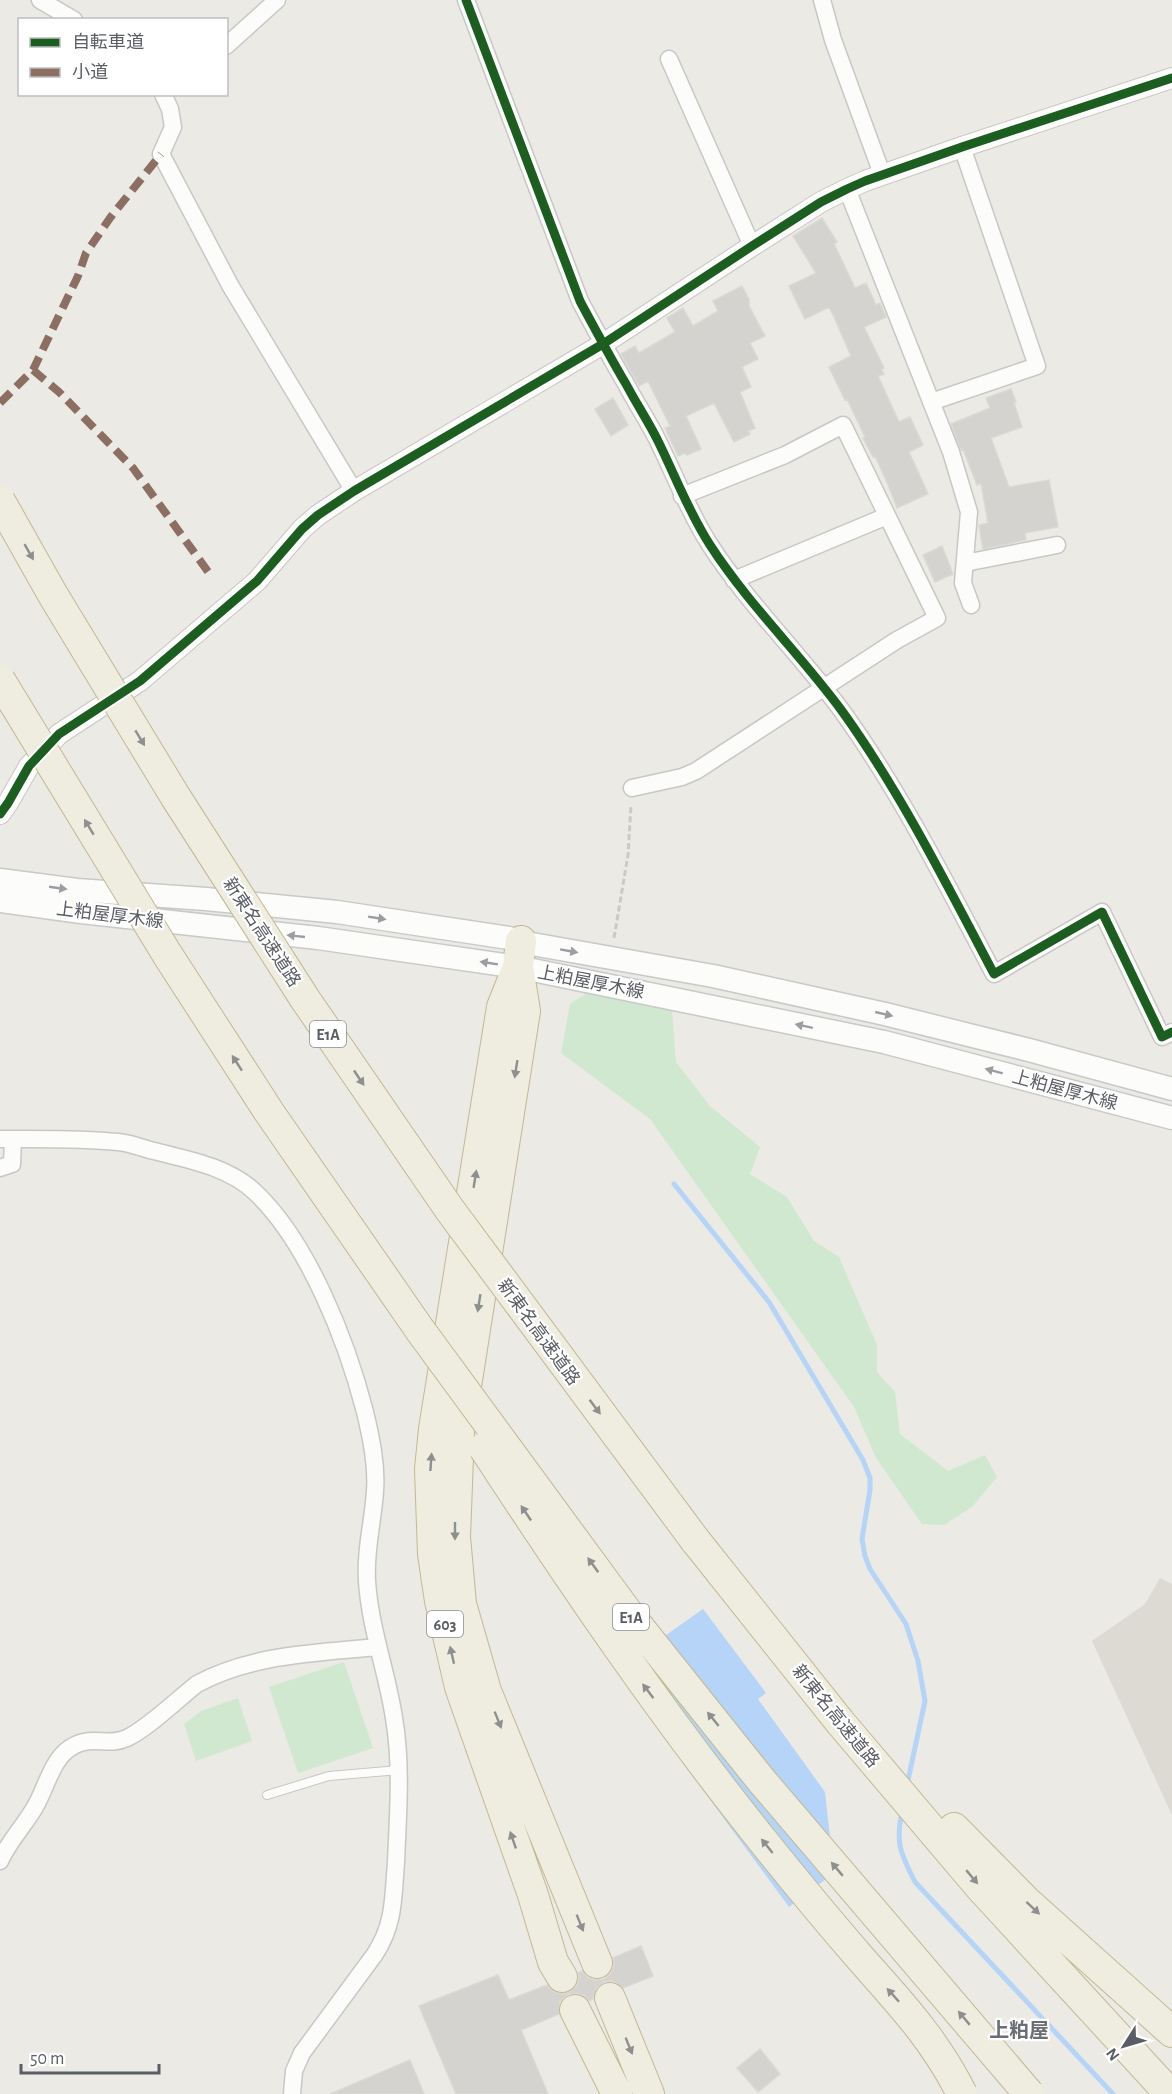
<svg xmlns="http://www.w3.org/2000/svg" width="1172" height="2094" font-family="'Alegreya Sans','Noto Sans JP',sans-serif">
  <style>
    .education { fill: #dcdad2 }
    .green { fill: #d1e8d0 }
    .water { fill: #b6d4f7 }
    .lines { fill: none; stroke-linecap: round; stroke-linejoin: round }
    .stream { stroke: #b6d4f7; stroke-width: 5 }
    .building { fill: #d4d3cf; stroke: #dad9d4; stroke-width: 1.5 }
    .service-casing { stroke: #c7c8c6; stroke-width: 10 }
    .minor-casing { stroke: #c7c8c6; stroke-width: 19 }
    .tertiary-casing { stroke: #c7c8c6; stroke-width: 22 }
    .secondary-casing { stroke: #c8c9c8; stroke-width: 25 }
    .motorway-casing { stroke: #c2b892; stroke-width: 32 }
    .path { stroke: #c7ccca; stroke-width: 3; stroke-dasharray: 6 3; stroke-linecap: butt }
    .service { stroke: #fcfcfb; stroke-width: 8 }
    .minor { stroke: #fcfcfb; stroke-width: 16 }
    .tertiary { stroke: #fcfcfb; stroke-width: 20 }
    .secondary { stroke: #fcfcfb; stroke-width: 22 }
    .motorway { stroke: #eeede0; stroke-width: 30 }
    .motorway-bridge-casing { stroke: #c2b892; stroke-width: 32; stroke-linecap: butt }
    .motorway-bridge { stroke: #eeede0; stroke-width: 30 }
    .quiet { stroke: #8d6e63; stroke-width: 8; stroke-dasharray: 15 8; stroke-linecap: butt }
    .cycleway-casing { stroke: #fff; stroke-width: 13 }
    .cycleway { stroke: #1b5e20; stroke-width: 9 }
    .oneway { fill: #8e8f8f }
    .oneway2 { fill: #9b9da0 }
    .labels { text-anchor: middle; stroke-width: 4.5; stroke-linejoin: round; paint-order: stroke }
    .shield { fill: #fff; stroke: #8c8e92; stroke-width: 1.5 }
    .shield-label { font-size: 16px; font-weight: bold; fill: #5a5d63 }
    .street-label { font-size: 18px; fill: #5a5d63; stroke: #fff }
    .neighbourhood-label { font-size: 20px; font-weight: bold; fill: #6b6f75; stroke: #fff }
  </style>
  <rect width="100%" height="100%" fill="#ebeae4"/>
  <path class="education" d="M 1160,1578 L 1172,1584 L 1172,1815 L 1092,1641 L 1145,1604 Z"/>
  <path class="green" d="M 588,992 L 672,1010 L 676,1062 L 710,1106 L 760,1147 L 750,1174 L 787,1197 L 814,1241 L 839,1257 L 877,1345 L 877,1372 L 895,1392 L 900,1434 L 948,1471 L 985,1455 L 997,1477 L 972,1507 L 944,1525 L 922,1524 L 876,1458 L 854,1407 L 650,1119 L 561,1053 L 570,1004 Z
    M 344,1662 L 373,1748 L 298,1773 L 269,1687 Z
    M 238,1698 L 252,1741 L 196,1761 L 184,1724 L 201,1711 Z"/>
  <path class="water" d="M 703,1609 L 766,1693 L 758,1699 L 825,1792 L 834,1873 L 789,1907 L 628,1688 L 638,1655 Z"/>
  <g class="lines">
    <path class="stream" d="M 674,1184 L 769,1302 L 863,1460 L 870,1478 L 870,1490 L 862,1539 L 865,1556 L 870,1569 L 906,1624 L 918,1661 L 925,1701 L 907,1785
      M 902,1812 C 895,1844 901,1854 915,1882 L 1113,2094"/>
  </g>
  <path class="building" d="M 822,218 L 837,242 L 834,244 L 855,288 L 866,283 L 876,305 L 880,303 L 886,317 L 864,327 L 884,368 L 881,369 L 884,374 L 878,376 L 899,422 L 910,417 L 923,445 L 909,452 L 928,494 L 897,508 L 889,487 L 875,456 L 873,457 L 863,438 L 865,437 L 847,399 L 845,400 L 829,367 L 851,356 L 834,317 L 829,307 L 805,319 L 789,286 L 816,273 L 793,236 Z
    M 742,286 L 749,299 L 749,306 L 765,336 L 750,343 L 758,359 L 742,367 L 751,387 L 740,392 L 755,428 L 748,431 L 750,434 L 734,442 L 714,403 L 686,416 L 701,449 L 687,455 L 685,453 L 678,456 L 665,428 L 670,426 L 648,381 L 639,386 L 621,354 L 635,346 L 639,353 L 675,332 L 667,318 L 683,308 L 693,326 L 718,311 L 713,301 Z
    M 1011,389 L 1016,402 L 1014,403 L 1022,427 L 991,438 L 1009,487 L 1049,480 L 1058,527 L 1025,533 L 1026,540 L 983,549 L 979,525 L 988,523 L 981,483 L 977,485 L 963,449 L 961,450 L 951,424 L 990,408 L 986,398 Z
    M 613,398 L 628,425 L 611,436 L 595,409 Z
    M 942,546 L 953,574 L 935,582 L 923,555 Z
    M 641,1946 L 653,1976 L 623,1988 L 613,1981 L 604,1982 L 596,1988 L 593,1999 L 589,2001 L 584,1995 L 577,1993 L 568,1994 L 560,2001 L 559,2014 L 521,2030 L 548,2094 L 456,2094 L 419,2006 L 498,1975 L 509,2000 L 547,1985 L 554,1992 L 563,1994 L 571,1991 L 577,1986 L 579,1977 L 578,1973 L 582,1971 L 587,1977 L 594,1980 L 604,1979 L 611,1973 L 614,1966 L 613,1958 Z
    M 760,2049 L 780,2074 L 758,2092 L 737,2068 Z
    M 410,2060 L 424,2094 L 330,2094 Z"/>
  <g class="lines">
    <defs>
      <path id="service" d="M 267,1795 L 329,1776 L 399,1770"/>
      <path id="minor" d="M 40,0 L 74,20
        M 466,0 L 580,301 C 595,329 610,357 626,384 C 636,403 648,421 657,439 C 675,475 688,511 710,545 C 749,605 800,654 842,711 C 901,793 947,885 994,974 L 1102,912 L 1162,1037 L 1172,1032
        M 822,0 L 833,40 L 882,174
        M 226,46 L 277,0
        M 669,59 L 752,246
        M 163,94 L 170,109 L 173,127 L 161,154 L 230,285 L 354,491
        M 847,189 L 951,452 L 969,512 L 963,583 L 971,605
        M 931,402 L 1037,366 L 962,147
        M 965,563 L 1057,545
        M 734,580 L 887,516
        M 632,788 L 682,777 L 696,771 L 897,640 L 937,618 L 843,425 L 785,455 L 682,496
        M 0,1139 C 39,1139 79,1138 118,1142 C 130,1143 142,1148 154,1151 C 190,1160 229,1167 256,1193 C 309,1244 347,1342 365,1412 C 371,1437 377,1465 375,1491 C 373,1523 365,1549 367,1581 C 370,1628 387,1672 394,1718 C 402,1765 398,1814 396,1862 C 393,1897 395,1923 375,1954 L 302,2053 L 294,2071 L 292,2094
        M 0,1168 L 12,1164 L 13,1139
        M 0,1861 C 9,1841 24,1826 35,1807 C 45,1790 51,1764 66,1751 C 89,1732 105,1748 127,1738 C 148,1728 178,1699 197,1684 C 252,1654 318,1653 378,1647"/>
      <path id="tertiary" d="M 0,814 L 8,803 L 29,766 L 59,734 L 140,681 L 257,581 L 302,529 L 318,515 L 354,491 L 603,344 L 752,246 L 821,202 L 847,189 L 865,181 L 962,147 L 1172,78"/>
      <path id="secondary" d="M 0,880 L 77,890 L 206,899 L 337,912 L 509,938 L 532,944 L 713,976 L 885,1014 L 1029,1050 L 1172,1089
        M 0,901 L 81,912 L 318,938 L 518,967 L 884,1042 L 1172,1118"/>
      <path id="motorway" d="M 521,941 L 518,967 L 502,1007 L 434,1429 L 430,1469 L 433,1554 L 440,1601 L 460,1687 L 533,1895 L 553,1962 L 562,1977
        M 518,967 L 525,1011 L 459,1431 L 455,1537 L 461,1604 L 486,1691 L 597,1963
        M 695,1540 L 840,1722 L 980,1887 L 1170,2094
        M 954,1828 L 1027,1902 L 1172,2032
        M 610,1998 L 649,2094
        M 575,2010 L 617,2094"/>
    </defs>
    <use href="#service" class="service-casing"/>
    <use href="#minor" class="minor-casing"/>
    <use href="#tertiary" class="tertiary-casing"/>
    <use href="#secondary" class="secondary-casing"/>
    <use href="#motorway" class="motorway-casing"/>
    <path class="path" d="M 614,938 L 628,855 L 631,805"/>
    <use href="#service" class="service"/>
    <use href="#minor" class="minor"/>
    <use href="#tertiary" class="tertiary"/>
    <use href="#secondary" class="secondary"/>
    <use href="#motorway" class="motorway"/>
    <defs>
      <path id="motorway-bridge" d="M 0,501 L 53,595 L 175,796 L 305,999 L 450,1210 L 695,1540
        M 0,680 L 167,954 L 269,1112 L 420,1330 L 627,1612 L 761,1780 L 1029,2094
        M 484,1448 C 572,1583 662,1715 763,1841 C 795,1881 828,1921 862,1960 C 901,2004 935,2040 962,2094"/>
    </defs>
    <use href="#motorway-bridge" class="motorway-bridge-casing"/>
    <use href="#motorway-bridge" class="motorway-bridge"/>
    <path class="quiet" d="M 33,370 L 59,392 L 133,468 L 209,573
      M 0,403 L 33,370 L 78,276 L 86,253 L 110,218 L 161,154"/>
    <defs>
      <path id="cycleway" d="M 466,0 L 580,301 C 595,329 610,357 626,384 C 636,403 648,421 657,439 C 675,475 688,511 710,545 C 749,605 800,654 842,711 C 901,793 947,885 994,974 L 1102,912 L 1162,1037 L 1172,1032
        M 0,814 L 8,803 L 29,766 L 59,734 L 140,681 L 257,581 L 302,529 L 318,515 L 354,491 L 603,344 L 752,246 L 821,202 L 847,189 L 865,181 L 962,147 L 1172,78"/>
    </defs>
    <use href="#cycleway" class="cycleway-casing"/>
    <use href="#cycleway" class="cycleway"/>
  </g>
  <defs><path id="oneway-solid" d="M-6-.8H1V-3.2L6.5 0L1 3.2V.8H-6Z" transform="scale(1.5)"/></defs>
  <g class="oneway">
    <use href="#oneway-solid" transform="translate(29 552) rotate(60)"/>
    <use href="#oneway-solid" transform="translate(140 738) rotate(59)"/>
    <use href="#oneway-solid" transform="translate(89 827) rotate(-121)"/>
    <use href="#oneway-solid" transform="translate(237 1063) rotate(-123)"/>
    <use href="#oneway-solid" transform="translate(516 1069) rotate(99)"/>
    <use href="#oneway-solid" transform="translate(359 1078) rotate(56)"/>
    <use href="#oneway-solid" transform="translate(475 1179) rotate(-81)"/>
    <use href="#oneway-solid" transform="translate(479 1303) rotate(99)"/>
    <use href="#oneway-solid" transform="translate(595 1407) rotate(53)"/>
    <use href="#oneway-solid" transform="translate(431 1462) rotate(-86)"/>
    <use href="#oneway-solid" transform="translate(526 1513) rotate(-124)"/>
    <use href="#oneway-solid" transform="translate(455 1531) rotate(90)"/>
    <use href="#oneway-solid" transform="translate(593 1565) rotate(-126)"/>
    <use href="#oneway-solid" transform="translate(452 1655) rotate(-103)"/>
    <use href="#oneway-solid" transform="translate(648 1691) rotate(-127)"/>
    <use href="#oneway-solid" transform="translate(713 1719) rotate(-129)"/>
    <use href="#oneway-solid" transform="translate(498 1720) rotate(68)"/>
    <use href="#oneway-solid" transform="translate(513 1840) rotate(-109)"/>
    <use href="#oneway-solid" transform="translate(767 1846) rotate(-129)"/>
    <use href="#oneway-solid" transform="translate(837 1869) rotate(-130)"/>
    <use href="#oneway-solid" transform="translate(972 1877) rotate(50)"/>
    <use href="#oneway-solid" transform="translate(1033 1908) rotate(43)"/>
    <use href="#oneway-solid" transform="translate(580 1923) rotate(68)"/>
    <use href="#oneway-solid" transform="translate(893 1995) rotate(-132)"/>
    <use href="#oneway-solid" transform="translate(964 2018) rotate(-130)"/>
    <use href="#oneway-solid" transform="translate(629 2046) rotate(68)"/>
  </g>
  <g class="oneway2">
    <use href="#oneway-solid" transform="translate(58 888) rotate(8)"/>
    <use href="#oneway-solid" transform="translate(377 918) rotate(9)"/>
    <use href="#oneway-solid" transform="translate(296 936) rotate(-174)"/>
    <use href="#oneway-solid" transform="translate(569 951) rotate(10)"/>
    <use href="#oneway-solid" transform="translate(489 963) rotate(-171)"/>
    <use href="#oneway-solid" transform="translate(884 1014) rotate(13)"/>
    <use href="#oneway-solid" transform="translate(804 1026) rotate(-168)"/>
    <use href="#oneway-solid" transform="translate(994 1071) rotate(-165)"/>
  </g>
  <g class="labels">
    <g class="shield">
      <rect x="310" y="1021" width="36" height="26" rx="4.5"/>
      <rect x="613" y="1604" width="36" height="26" rx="4.5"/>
      <rect x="427" y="1611" width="36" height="26" rx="4.5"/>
    </g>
    <g class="shield-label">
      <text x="328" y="1040">E1A</text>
      <text x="631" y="1623">E1A</text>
      <text x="445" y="1630">603</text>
    </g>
    <g class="street-label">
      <text transform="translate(110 915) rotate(7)" y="6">上粕屋厚木線</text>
      <text transform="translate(262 932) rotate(57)" y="6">新東名高速道路</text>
      <text transform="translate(591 982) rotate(11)" y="6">上粕屋厚木線</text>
      <text transform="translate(1065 1090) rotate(15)" y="6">上粕屋厚木線</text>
      <text transform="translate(539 1332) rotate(54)" y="6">新東名高速道路</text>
      <text transform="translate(836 1716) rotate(51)" y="6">新東名高速道路</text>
    </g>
    <g class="neighbourhood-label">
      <text x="1019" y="2037">上粕屋</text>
    </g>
  </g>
  <rect x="18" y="18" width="210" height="78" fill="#ffffff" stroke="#bdbec1" stroke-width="1.5"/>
  <rect x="30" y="38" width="30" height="9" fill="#1b5e20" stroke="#bdbec1" stroke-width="1.5"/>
  <text x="72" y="48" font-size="18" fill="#5a5d63">自転車道</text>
  <rect x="30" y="68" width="30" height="9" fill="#8d6e63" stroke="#bdbec1" stroke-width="1.5"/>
  <text x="72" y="78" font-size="18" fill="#5a5d63">小道</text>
  <g transform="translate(1124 2046) rotate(233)" stroke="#ffffff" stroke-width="4.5" paint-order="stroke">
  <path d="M0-4.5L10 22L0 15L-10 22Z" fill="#5a5d63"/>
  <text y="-9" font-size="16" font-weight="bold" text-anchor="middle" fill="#5a5d63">N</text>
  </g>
  <path d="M21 2064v9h138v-9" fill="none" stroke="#5a5d63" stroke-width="3"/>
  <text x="30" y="2064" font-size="18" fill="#5a5d63" stroke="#ffffff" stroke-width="4.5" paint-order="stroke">50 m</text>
</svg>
